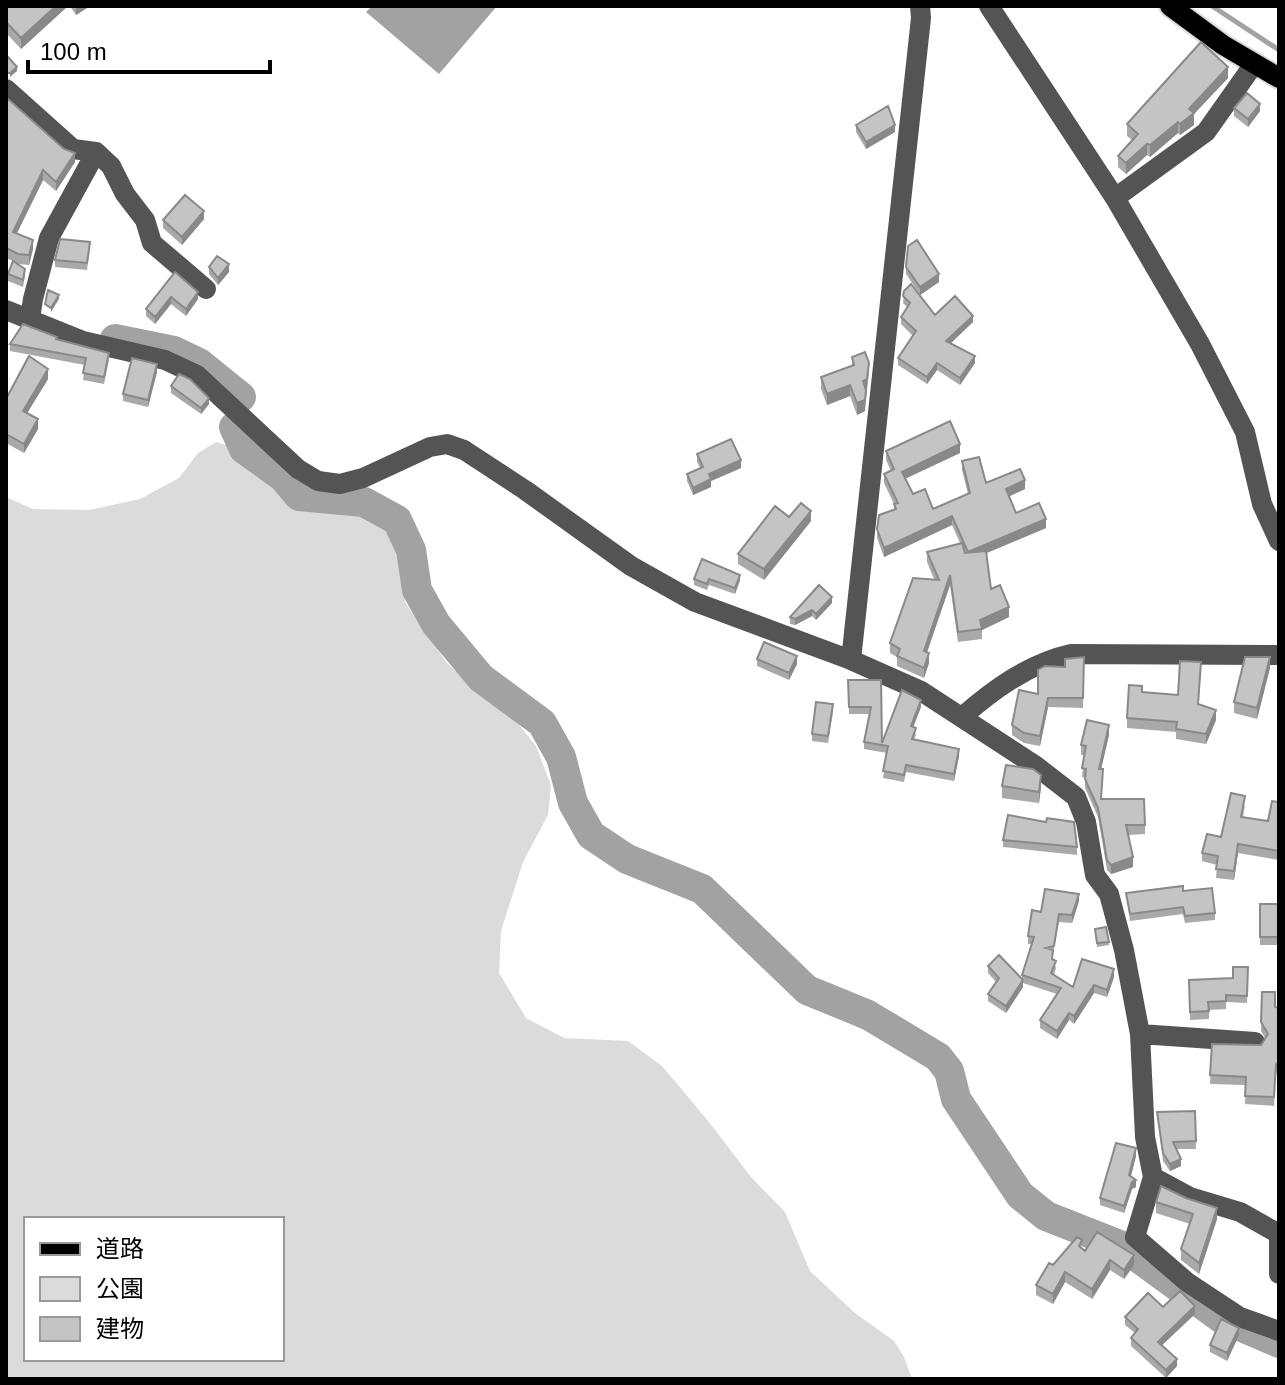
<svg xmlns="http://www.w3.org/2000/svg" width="1285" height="1385" font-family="Arial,'Noto Sans JP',sans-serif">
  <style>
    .green { fill: #dbdbdb; fill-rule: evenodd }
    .water { fill: #a2a2a2 }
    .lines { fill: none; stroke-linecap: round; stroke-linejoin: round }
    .stream { stroke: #a2a2a2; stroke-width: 5 }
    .river { stroke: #a2a2a2; stroke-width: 30 }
    .major-casing { stroke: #dbdbdb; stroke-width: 24 }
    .minor { stroke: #545454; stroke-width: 20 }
    .major { stroke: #000; stroke-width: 20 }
    .wall { fill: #a9a9a9 }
    .shaded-wall { fill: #898989 }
    .building { fill: #c4c4c4; stroke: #898989; stroke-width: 2 }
  </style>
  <rect width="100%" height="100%" fill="#fff"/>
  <path class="green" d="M 216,442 L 235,448 L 276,484 L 292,503 L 361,514 L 388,525 L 400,552 L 405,602 L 447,663 L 486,699 L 516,721 L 536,746 L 551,785 L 548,815 L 523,862 L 501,931 L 499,973 L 526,1018 L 564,1038 L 628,1041 L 662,1066 L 709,1122 L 751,1177 L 785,1212 L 810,1271 L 855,1313 L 894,1341 L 904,1357 L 912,1379 L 6,1379 L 6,497 L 33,509 L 89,510 L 140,499 L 179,478 L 198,453 ZM 26,1219 L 282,1219 L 282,1359 L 26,1359 Z"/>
  <path class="water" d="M 372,6 L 497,6 L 439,74 L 366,12 Z"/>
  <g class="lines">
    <path class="stream" d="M 1212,6 L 1279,50"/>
    <path class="river" d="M 115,339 L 174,351 L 199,363 L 241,397
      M 234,427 L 244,449 L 283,477 L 299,496 L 364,502 L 397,520 L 411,550 L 417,590 L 436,624 L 481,678 L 542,723 L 561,757 L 573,803 L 591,835 L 627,859 L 702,889 L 807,990 L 868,1015 L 938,1057 L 949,1071 L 956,1099 L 1020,1195 L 1046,1216 L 1122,1246 L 1221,1318 L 1279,1343"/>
    <defs>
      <path id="major" d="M 1170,6 L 1223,45 L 1279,78"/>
    </defs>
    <use href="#major" class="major-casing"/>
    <path class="minor" d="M 989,6 L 1115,198 L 1200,344 L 1245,432 L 1262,504 L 1279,541
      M 6,89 L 73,149 L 96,152 L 111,166 L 125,194 L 145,220 L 152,243 L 206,289
      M 1115,198 L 1206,132 L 1254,64
      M 6,310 L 83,341 L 165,360 L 197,375 L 298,469 L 318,481 L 340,484 L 363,478 L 430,447 L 447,444 L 464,450 L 525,490 L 631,566 L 695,602 L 851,660 L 921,691 L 1036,766 L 1076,797 L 1086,822 L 1095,875 L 1109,894 L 1124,950 L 1140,1034 L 1145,1137 L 1153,1177 L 1190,1197 L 1240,1212 L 1279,1234 L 1279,1274
      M 30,319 L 33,299 L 49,238 L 96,152
      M 851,660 L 921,18 L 920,6
      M 962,717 C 994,689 1030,663 1071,654 L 1279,655
      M 1140,1034 L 1255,1042
      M 1153,1177 L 1135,1237 L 1187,1282 L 1240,1317 L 1279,1331"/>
    <use href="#major" class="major"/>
  </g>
  <path class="wall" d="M 6,6 L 68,6 L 21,49 L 6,33 Z
    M 70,6 L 90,6 L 76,15 Z
    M 1228,78 L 1194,114 L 1194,125 L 1180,135 L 1178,133 L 1150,157 L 1147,155 L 1126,174 L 1118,167 L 1118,156 L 1132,140 L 1127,136 L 1127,124 Z
    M 6,99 L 75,162 L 56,191 L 43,180 L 17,233 L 33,249 L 29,265 L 18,264 L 25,276 L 23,287 L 8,281 L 8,274 L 13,261 L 6,258 Z
    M 1234,108 L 1260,111 L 1248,127 L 1234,116 Z
    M 856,125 L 895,132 L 866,149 L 856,132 Z
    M 204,219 L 182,245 L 163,228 L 163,220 Z
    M 90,249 L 87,270 L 55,267 L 55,260 Z
    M 209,267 L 229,272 L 218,285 L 209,274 Z
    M 906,267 L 939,282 L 920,295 L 906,274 Z
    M 175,272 L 198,299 L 186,316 L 171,304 L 155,324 L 146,316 L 146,309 Z
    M 904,291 L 935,315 L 973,322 L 950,343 L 975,363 L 960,385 L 937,370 L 927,384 L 898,365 L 898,358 L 913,336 L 901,324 L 901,317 L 907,307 L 903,303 Z
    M 57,339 L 109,360 L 104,384 L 83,380 L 85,365 L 10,351 L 10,344 Z
    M 852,357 L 869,374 L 867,390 L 866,391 L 865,411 L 857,415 L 850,396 L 827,405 L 821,389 L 821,377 L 852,366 Z
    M 157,372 L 148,407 L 123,401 L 123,394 Z
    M 48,379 L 27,413 L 38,429 L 24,453 L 6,443 L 6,399 Z
    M 171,386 L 209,404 L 201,414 L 171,393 Z
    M 886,451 L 960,453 L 905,479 L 913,494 L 933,509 L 968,494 L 962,470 L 962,461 L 986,483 L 1025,489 L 1009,496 L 1016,513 L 1046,528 L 986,553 L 991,589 L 1009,617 L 982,630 L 982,639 L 958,642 L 950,585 L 927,652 L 929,663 L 924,678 L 897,666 L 897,657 L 890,653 L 890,643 L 934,579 L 927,562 L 927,552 L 960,543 L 952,525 L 884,557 L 877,538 L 877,529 L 894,510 L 894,504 L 884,483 L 884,474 L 891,471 L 886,460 Z
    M 697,454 L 741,468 L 711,481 L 711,487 L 693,495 L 687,481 L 687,474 L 700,468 L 697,462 Z
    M 789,517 L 811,521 L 764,580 L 738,564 L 738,554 Z
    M 694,579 L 740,580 L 735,594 L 709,585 L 707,590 L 694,585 Z
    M 832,603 L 816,620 L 812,616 L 795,625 L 790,624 L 790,617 Z
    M 1084,657 L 1083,708 L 1048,707 L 1040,746 L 1024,743 L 1012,735 L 1012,725 L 1038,694 L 1065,667 Z
    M 757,659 L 797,664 L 789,680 L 757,666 Z
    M 1270,668 L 1257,719 L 1234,713 L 1234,702 Z
    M 1201,672 L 1198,704 L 1216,720 L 1206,744 L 1176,739 L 1176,732 L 1127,728 L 1127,718 L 1142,692 L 1178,695 Z
    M 848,680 L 881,680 L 882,743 L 921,707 L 913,727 L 916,735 L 914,740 L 959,756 L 954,781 L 906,772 L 904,782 L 883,778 L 887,753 L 864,749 L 864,742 L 870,714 L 849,714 Z
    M 833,712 L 828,743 L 812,741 L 812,734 Z
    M 1109,735 L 1101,769 L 1103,779 L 1101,799 L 1145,825 L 1145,834 L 1128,835 L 1133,867 L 1111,874 L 1107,870 L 1098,817 L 1085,788 L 1085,778 L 1082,777 L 1084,755 L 1081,755 L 1081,745 Z
    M 1002,786 L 1041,787 L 1039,803 L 1002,798 Z
    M 1279,802 L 1279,860 L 1238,853 L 1234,880 L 1216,878 L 1217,865 L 1202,861 L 1202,853 L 1221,837 L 1245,805 L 1243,817 L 1268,821 Z
    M 1003,840 L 1077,847 L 1077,855 L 1003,847 Z
    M 1183,891 L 1215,913 L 1215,920 L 1185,923 L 1183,914 L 1130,921 L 1126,893 Z
    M 1079,901 L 1072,923 L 1059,922 L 1053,954 L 1053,960 L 1056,968 L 1054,975 L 1073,987 L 1114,977 L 1107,997 L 1094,993 L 1074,1024 L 1069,1020 L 1057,1039 L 1040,1028 L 1040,1020 L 1057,994 L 1023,983 L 1023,987 L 1006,1013 L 988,1001 L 988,994 L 996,982 L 988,973 L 988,966 L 1022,979 L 1022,975 L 1032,944 L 1028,944 L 1028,936 L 1041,912 Z
    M 1260,904 L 1279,904 L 1279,945 L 1260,945 Z
    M 1095,933 L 1109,942 L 1109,945 L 1097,947 Z
    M 1248,967 L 1247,1003 L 1226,1002 L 1226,1009 L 1209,1010 L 1209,1019 L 1190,1020 L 1189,980 L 1233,978 Z
    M 1262,992 L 1275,1007 L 1279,1008 L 1279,1073 L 1276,1073 L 1274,1106 L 1245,1104 L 1246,1085 L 1210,1084 L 1212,1044 L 1261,1045 L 1265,1038 L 1261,1031 Z
    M 1195,1111 L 1196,1149 L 1176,1149 L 1181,1166 L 1170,1171 L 1163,1161 L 1157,1112 Z
    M 1136,1156 L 1131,1176 L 1136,1187 L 1132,1189 L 1124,1213 L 1100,1205 L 1100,1198 Z
    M 1156,1202 L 1217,1219 L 1199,1274 L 1181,1260 L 1181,1249 L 1190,1224 L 1156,1213 Z
    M 1082,1248 L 1085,1251 L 1134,1265 L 1124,1279 L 1110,1270 L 1092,1299 L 1065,1282 L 1053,1304 L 1036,1295 L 1036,1285 L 1053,1265 Z
    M 1163,1307 L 1195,1314 L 1162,1345 L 1177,1366 L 1166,1378 L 1131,1346 L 1131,1338 L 1135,1333 L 1125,1325 L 1125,1317 Z
    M 1239,1335 L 1227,1361 L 1210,1352 L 1210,1345 Z"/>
  <path class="shaded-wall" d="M 56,6 L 68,6 L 21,49 L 21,38 Z
    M 76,6 L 90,6 L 76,15 Z
    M 17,67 L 17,71 L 10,77 L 10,73 Z
    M 1228,67 L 1228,78 L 1194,114 L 1194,125 L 1180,135 L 1180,124 L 1189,109 Z
    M 1260,104 L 1260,111 L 1248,127 L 1248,119 Z
    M 1178,122 L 1178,133 L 1150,157 L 1150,145 Z
    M 895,125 L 895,132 L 866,149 L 866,142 Z
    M 1147,144 L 1147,155 L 1126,174 L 1126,163 Z
    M 75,153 L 75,162 L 56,191 L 56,182 Z
    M 43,170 L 43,180 L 13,241 L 13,232 Z
    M 204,211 L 204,219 L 182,245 L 182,237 Z
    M 33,240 L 33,249 L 29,265 L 29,255 Z
    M 229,264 L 229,272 L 218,285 L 218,278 Z
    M 939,274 L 939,282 L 920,295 L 920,287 Z
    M 198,292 L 198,299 L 186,316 L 186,309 Z
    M 59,295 L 59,299 L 51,312 L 51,308 Z
    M 171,297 L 171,304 L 155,324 L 155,317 Z
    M 973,316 L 973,322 L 946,348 L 946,341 Z
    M 975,356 L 975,363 L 960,385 L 960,378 Z
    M 869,363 L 865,411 L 857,415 L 857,403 L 863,381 Z
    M 937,363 L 937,370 L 927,384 L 927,377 Z
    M 157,364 L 157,372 L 148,407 L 148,400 Z
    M 48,369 L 48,379 L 23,420 L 23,411 Z
    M 850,385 L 850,396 L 827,405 L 827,394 Z
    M 209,398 L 209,404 L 201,414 L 201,408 Z
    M 38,419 L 38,429 L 24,453 L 24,444 Z
    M 960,444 L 960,453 L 902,480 L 902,472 Z
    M 741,460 L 741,468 L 711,481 L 711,487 L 693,495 L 693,488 L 709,474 Z
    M 1025,480 L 1025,489 L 1006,498 L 1006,489 Z
    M 811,511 L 811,521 L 764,580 L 764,569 Z
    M 952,516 L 952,525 L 884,557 L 884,548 Z
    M 1046,519 L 1046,528 L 968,561 L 968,552 Z
    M 740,575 L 740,580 L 735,594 L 735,588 Z
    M 950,575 L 950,585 L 924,661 L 924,651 Z
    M 832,597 L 832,603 L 816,620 L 816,614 Z
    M 1009,607 L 1009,617 L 982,630 L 980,620 Z
    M 812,610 L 812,616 L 795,625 L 795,619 Z
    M 929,653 L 929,663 L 924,678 L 924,668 Z
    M 797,656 L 797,664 L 789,680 L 789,673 Z
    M 1270,657 L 1270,668 L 1257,719 L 1257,708 Z
    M 1048,698 L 1048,707 L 1040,746 L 1040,736 Z
    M 921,700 L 921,707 L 911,733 L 911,726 Z
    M 1216,710 L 1216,720 L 1206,744 L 1206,734 Z
    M 1109,725 L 1109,735 L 1099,778 L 1099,769 Z
    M 959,749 L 959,756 L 954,781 L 954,774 Z
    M 1041,775 L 1041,787 L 1039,803 L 1039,792 Z
    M 1238,844 L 1238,853 L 1234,880 L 1234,871 Z
    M 1133,857 L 1133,867 L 1111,874 L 1111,865 Z
    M 1079,894 L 1079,901 L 1072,923 L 1072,915 Z
    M 1114,969 L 1114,977 L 1107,997 L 1107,990 Z
    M 1023,980 L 1023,987 L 1006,1013 L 1006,1006 Z
    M 1094,985 L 1094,993 L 1074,1024 L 1074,1016 Z
    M 1069,1013 L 1069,1020 L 1057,1039 L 1057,1031 Z
    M 1136,1148 L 1136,1156 L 1129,1183 L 1129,1175 Z
    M 1181,1159 L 1181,1166 L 1170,1171 L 1170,1164 Z
    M 1136,1180 L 1136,1187 L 1132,1189 L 1124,1213 L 1124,1206 L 1132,1182 Z
    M 1217,1208 L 1217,1219 L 1199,1274 L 1199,1263 Z
    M 1134,1255 L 1134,1265 L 1124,1279 L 1124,1270 Z
    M 1110,1260 L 1110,1270 L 1092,1299 L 1092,1289 Z
    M 1065,1272 L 1065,1282 L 1053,1304 L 1053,1294 Z
    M 1195,1306 L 1195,1314 L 1158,1349 L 1158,1342 Z
    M 1239,1328 L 1239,1335 L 1227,1361 L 1227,1353 Z
    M 1177,1359 L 1177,1366 L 1166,1378 L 1166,1370 Z"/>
  <path class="building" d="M 6,6 L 56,6 L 21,38 L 6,22 Z
    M 1201,42 L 1228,67 L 1189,109 L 1194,113 L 1180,124 L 1178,122 L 1150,145 L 1147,144 L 1126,163 L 1118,156 L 1138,134 L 1127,124 Z
    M 8,57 L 17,67 L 10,73 L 6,73 L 6,58 Z
    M 1247,93 L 1260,104 L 1248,119 L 1234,108 Z
    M 7,98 L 64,149 L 75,153 L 56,182 L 43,170 L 13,232 L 33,240 L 29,255 L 18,254 L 6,248 Z
    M 888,106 L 895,125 L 866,142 L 856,125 Z
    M 185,195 L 204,211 L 182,237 L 163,220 Z
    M 60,239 L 90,242 L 87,263 L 55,260 Z
    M 917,240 L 939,274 L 920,287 L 906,267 L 908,246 Z
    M 217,256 L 229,264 L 218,278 L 209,267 Z
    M 13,261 L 25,269 L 23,280 L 8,274 Z
    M 175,272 L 198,292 L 186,309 L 171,297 L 155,317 L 146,309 Z
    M 911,284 L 935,315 L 955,296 L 973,316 L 946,341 L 975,356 L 960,378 L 937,363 L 927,377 L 898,358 L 916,331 L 901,317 L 910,303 L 903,296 L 904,291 Z
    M 48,290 L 59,295 L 51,308 L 45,304 Z
    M 23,324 L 57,337 L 56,339 L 109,353 L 104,377 L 83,373 L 86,358 L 10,344 Z
    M 865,352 L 869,363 L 867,379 L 863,381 L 866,390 L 865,400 L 857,403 L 850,385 L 827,394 L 821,377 L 854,365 L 852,357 Z
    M 29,356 L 48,369 L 23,411 L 38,419 L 24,444 L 6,434 L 6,399 Z
    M 132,358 L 157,364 L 148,400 L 123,394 Z
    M 179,374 L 190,379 L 209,398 L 201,408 L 171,386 Z
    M 950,421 L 960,444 L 902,472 L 913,494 L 925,489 L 933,509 L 970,493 L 962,461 L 979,457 L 986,483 L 1020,469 L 1025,480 L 1006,489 L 1016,513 L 1039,503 L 1046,519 L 968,552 L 952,516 L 884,548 L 877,529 L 879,515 L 896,509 L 894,504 L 898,503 L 884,474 L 894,469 L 886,451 Z
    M 731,439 L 741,460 L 709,474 L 711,479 L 693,488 L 687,474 L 703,467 L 697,454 Z
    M 801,503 L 811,511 L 764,569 L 738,554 L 775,506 L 789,517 Z
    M 962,543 L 965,553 L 986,551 L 991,589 L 1000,585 L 1009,607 L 980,620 L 982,629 L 958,632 L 950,575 L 924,651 L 929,653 L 924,668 L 897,656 L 900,649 L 890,643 L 913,578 L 939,580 L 927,552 Z
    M 702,559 L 740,575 L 735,588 L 709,579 L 707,584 L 694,579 Z
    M 819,585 L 832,597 L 816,614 L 812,610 L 795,619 L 790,617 Z
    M 764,642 L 797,656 L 789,673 L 757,659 Z
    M 1084,657 L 1083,698 L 1048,698 L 1040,736 L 1024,733 L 1012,725 L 1019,690 L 1038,694 L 1038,670 L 1045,666 L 1065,667 L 1065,659 Z
    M 1245,657 L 1270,657 L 1257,708 L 1234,702 Z
    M 1180,661 L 1201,662 L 1198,704 L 1216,710 L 1206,734 L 1176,729 L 1177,722 L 1127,718 L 1129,685 L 1142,686 L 1142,692 L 1178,695 Z
    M 848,680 L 881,680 L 882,743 L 902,690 L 921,700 L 911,726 L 916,728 L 912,739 L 959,749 L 954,774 L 906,765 L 904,775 L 883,771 L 888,746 L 864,742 L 871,707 L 849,707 Z
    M 816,702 L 833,704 L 828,736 L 812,734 Z
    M 1087,720 L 1109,725 L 1099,769 L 1103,769 L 1101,799 L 1144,799 L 1145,825 L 1126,825 L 1133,857 L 1111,865 L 1107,860 L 1098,808 L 1085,779 L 1086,769 L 1082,768 L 1086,746 L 1081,745 Z
    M 1006,765 L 1033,769 L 1041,775 L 1039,792 L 1002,786 Z
    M 1231,793 L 1245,796 L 1241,817 L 1268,821 L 1272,801 L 1279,802 L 1279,851 L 1238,844 L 1234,871 L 1216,869 L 1218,856 L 1202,853 L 1207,834 L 1221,837 Z
    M 1008,815 L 1046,822 L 1047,818 L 1074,822 L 1077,847 L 1003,840 Z
    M 1183,886 L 1183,891 L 1212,888 L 1215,913 L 1185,916 L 1183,907 L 1130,914 L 1126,893 Z
    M 1045,889 L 1079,894 L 1072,915 L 1059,914 L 1054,946 L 1046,948 L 1053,950 L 1052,959 L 1056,961 L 1051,973 L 1073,987 L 1082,959 L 1114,969 L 1107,990 L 1094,985 L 1074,1016 L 1069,1013 L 1057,1031 L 1040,1020 L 1061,988 L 1022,975 L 1034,937 L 1028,936 L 1032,910 L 1041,912 Z
    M 1260,904 L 1279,904 L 1279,937 L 1260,937 Z
    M 1106,927 L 1109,942 L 1097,943 L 1095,929 Z
    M 999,955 L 1023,980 L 1006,1006 L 988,994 L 999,978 L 988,966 Z
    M 1233,967 L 1248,967 L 1247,996 L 1226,995 L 1226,1001 L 1208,1002 L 1209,1011 L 1190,1012 L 1189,980 L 1233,978 Z
    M 1262,992 L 1275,992 L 1275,1007 L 1279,1008 L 1279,1065 L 1276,1064 L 1274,1097 L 1245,1096 L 1246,1077 L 1210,1075 L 1212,1044 L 1261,1045 L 1268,1034 L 1261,1022 Z
    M 1195,1111 L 1196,1141 L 1173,1142 L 1181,1159 L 1170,1164 L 1163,1153 L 1157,1112 Z
    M 1116,1143 L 1136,1148 L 1129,1175 L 1136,1180 L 1132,1182 L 1124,1206 L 1100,1198 Z
    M 1161,1186 L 1186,1198 L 1217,1208 L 1199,1263 L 1181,1249 L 1193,1214 L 1156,1202 Z
    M 1097,1232 L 1134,1255 L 1124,1270 L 1110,1260 L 1092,1289 L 1065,1272 L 1053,1294 L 1036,1285 L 1049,1263 L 1053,1265 L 1077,1237 L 1082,1240 L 1079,1246 L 1085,1251 Z
    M 1180,1291 L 1195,1306 L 1158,1342 L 1177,1359 L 1166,1370 L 1131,1338 L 1138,1329 L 1125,1317 L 1148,1293 L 1163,1307 Z
    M 1221,1319 L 1239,1328 L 1227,1353 L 1210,1345 Z"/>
  <rect width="1285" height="1385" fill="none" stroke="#000000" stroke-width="16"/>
  <rect x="24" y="1217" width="260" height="144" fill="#ffffff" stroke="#999999" stroke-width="2"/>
  <rect x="40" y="1243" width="40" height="12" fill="#000000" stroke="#999999" stroke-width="2"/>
  <text x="96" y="1257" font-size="24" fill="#000000">道路</text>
  <rect x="40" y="1277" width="40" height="24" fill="#dbdbdb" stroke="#999999" stroke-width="2"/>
  <text x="96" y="1297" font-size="24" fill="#000000">公園</text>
  <rect x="40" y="1317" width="40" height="24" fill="#c4c4c4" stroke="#999999" stroke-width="2"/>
  <text x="96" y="1337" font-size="24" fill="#000000">建物</text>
  <path d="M28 60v12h242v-12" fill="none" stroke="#000000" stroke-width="4"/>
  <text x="40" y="60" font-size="24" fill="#000000" stroke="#ffffff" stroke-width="6" paint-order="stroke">100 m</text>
</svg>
